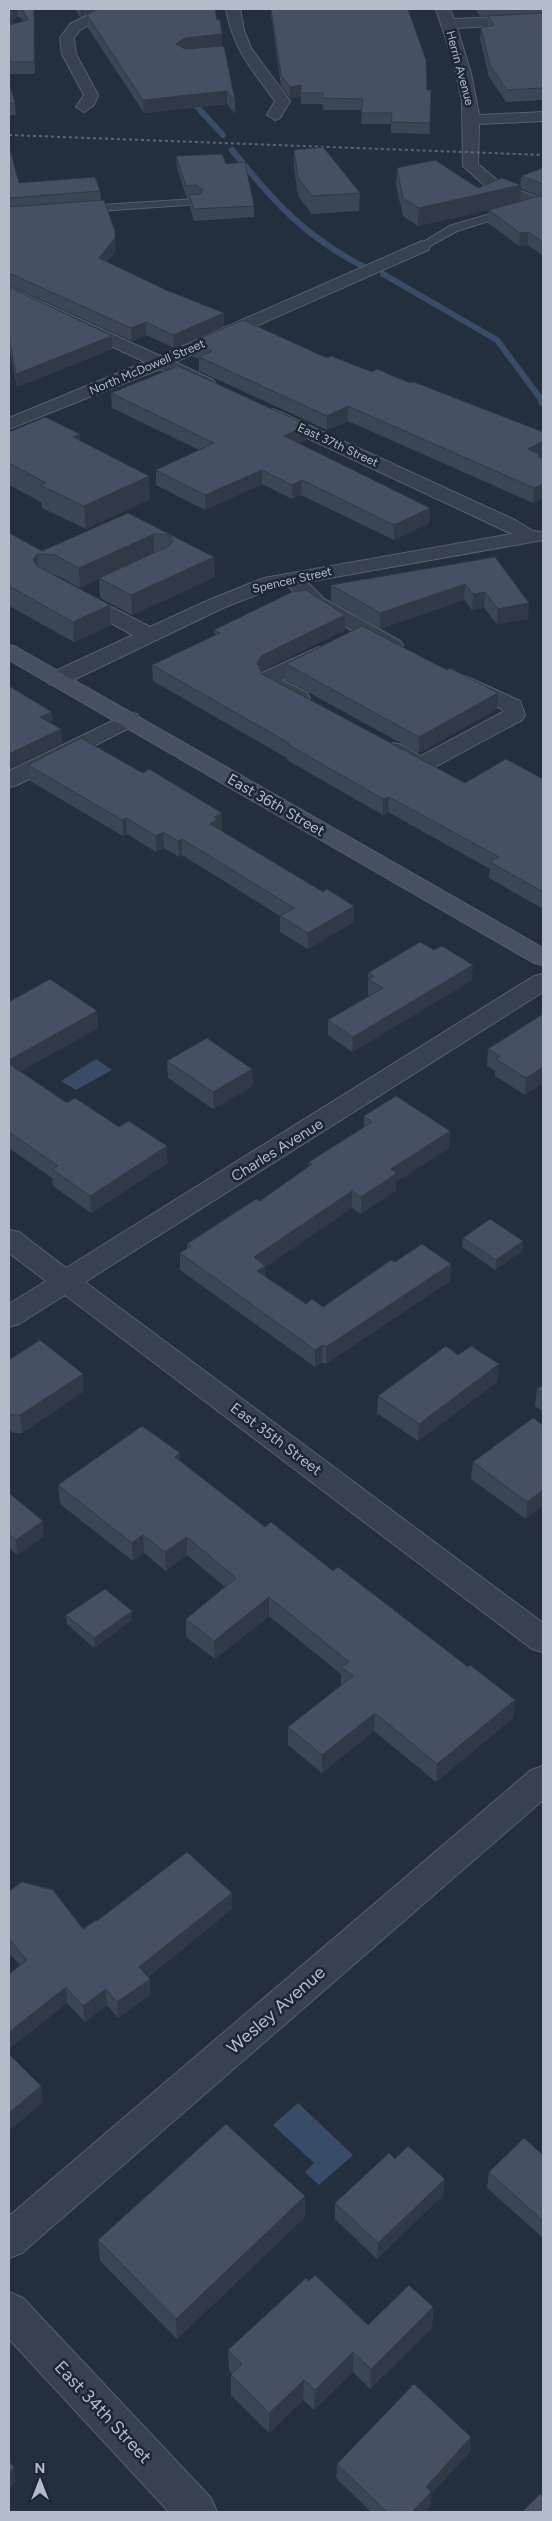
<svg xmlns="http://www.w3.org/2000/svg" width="552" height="2521" font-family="Figtree,sans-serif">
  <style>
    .water { fill: #394c67 }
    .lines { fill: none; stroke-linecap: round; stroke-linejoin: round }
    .stream-far1 { stroke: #394c67; stroke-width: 6 }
    .stream { stroke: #394c67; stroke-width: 9 }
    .lane-casing { stroke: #565f6c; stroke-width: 2 }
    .street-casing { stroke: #565f6c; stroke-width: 2 }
    .secondary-casing { stroke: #565f6c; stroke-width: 2 }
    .lane { fill: #38414e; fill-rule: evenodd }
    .street { fill: #38414e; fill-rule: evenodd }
    .secondary { fill: #465061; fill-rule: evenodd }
    .rail { stroke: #5a6575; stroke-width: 2; stroke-dasharray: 3 3; stroke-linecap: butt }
    .wall { fill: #3b4654; fill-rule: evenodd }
    .shaded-wall { fill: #303945 }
    .building { fill: #455162; stroke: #303945 }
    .labels { text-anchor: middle; stroke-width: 5; stroke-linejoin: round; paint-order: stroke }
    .far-street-label { font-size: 12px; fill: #b4bcc9; stroke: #1d2633 }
    .street-label { font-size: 15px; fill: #b4bcc9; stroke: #1d2633 }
    .near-street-label { font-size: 18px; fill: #b4bcc9; stroke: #1d2633 }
  </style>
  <rect width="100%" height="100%" fill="#242f3e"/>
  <path class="water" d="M 96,1059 L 112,1070 L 76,1090 L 61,1081 Z
    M 298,2103 L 353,2155 L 319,2185 L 305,2172 L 314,2163 L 273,2125 Z"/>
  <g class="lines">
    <path class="stream-far1" d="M 189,98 L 223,135
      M 232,150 C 273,201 304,236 364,267
      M 383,274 L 497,340 L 543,402"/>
    <path class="stream" d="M 542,400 L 543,402"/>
    <defs>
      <path id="lane" d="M 196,199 L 201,202 L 200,204 L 84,212 L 79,209 L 84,206 Z
        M 511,208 L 516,211 L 515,213 L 457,231 L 426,248 L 422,249 L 417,246 L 449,226 Z"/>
      <path id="street" d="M 100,9 L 117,9 L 80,30 L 74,38 L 76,54 L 98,95 L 94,105 L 84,112 L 76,107 L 84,95 L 62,54 L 60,38 L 70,24 Z
        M 226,9 L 240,9 L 244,30 L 251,48 L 290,101 L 280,118 L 275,120 L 267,115 L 275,101 C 251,68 234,51 226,9 Z
        M 436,9 L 450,9 L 454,19 L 543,15 L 543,23 L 457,28 L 471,73 L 479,115 L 543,112 L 543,121 L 479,124 L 478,164 L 503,185 L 543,199 L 543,209 L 491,191 L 463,166 L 462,100 L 453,60 Z
        M 422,241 L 430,246 L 428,250 L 175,362 L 213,380 L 216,384 L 213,388 L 201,388 L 160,369 L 9,429 L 9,418 L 145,362 L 9,298 L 9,287 L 160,356 Z
        M 273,409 L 515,520 L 533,531 L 543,532 L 543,540 L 307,582 L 324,599 L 400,641 L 403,645 L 400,649 L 393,651 L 386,649 L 310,607 L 287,585 L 276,587 L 223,608 L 65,684 L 57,685 L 49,684 L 46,679 L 49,674 L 133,635 L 70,601 L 67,597 L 70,593 L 77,591 L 84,593 L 150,627 L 209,600 L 264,578 L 512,534 L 267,419 L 264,415 L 267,411 Z
        M 319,647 L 326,649 L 329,653 L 326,657 L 282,680 L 307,693 L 310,698 L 307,703 C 292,706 262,693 259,678 L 262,673 Z
        M 465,676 L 520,701 L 525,715 L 522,720 L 429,770 C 415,773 391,762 383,750 L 386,745 L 394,743 L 402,745 L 421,756 L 503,712 L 502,709 L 457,687 L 454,682 L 457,677 Z
        M 129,713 L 137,714 L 140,719 L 137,724 L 17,785 L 9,787 L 9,771 Z
        M 543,974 L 543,992 L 85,1282 L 543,1623 L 543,1652 L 532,1649 L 65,1295 L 19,1324 L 9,1327 L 9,1304 L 46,1281 L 9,1253 L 9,1230 L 19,1232 L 66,1268 L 534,976 Z
        M 543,1766 L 543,1800 L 22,2253 L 9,2258 L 9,2216 L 531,1770 Z
        M 9,2292 L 23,2298 L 211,2498 L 217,2512 L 169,2512 L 9,2339 Z"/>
      <path id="secondary" d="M 9,645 L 16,647 L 543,948 L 543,965 L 534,963 L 9,660 Z"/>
    </defs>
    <use href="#lane" class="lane-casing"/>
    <use href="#street" class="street-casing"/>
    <use href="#secondary" class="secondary-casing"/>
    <use href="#lane" class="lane"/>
    <use href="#street" class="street"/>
    <use href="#secondary" class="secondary"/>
    <path class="rail" d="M 9,135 L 543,155"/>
  </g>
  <path class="wall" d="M 9,9 L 34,9 L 35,74 L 9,74 ZM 18,17 L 22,19 L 23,22 L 13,24 L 13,20 Z
    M 75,9 L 97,9 L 80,17 Z
    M 271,9 L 408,9 L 427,90 L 431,90 L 430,134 L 391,133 L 391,124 L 361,124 L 362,110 L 323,110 L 322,104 L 301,104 L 301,96 L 290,98 L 281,86 L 271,15 Z
    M 475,9 L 543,9 L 543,100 L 506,102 L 489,77 L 480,39 L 481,28 L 488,26 L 488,16 L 543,13 L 480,16 Z
    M 87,15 L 222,46 L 235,101 L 235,114 L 227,104 L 144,113 L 88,28 Z
    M 9,82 L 15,103 L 16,115 L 9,115 Z
    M 9,146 L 19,183 L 100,191 L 101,201 L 116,250 L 107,262 L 224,326 L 174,348 L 146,335 L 132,341 L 9,285 Z
    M 294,150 L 360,193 L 359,211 L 312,214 L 298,196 L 294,168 Z
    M 176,156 L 226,164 L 254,206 L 254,217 L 194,221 L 190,207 L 189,198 L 187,198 L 177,168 Z
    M 397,168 L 478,188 L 520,185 L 521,176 L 543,168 L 543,256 L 528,245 L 519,246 L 488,223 L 489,210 L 493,209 L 418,226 L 403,216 L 396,186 ZM 521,189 L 543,197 L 520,202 Z
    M 9,287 L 112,349 L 17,387 L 9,347 Z
    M 192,342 L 327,358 L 410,383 L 543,432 L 543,456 L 541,458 L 543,459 L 543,498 L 533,503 L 348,421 L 327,430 L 199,371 L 199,359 L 192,356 Z
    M 111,393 L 307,440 L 299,443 L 430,508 L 429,523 L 394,540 L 301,495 L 292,499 L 262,484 L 205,510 L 156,485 L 156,470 L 199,450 L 112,408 Z
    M 9,432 L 80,434 L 80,441 L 150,499 L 86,529 L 42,508 L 41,502 L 9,485 Z
    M 128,513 L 214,557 L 215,577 L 132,615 L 100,598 L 99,579 L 80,588 L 56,575 L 54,575 L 111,625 L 74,642 L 9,606 L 9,533 L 42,551 Z
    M 495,557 L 528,619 L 497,624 L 484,608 L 472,610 L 464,600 L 380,629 L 331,601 L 331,585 Z
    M 345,615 L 345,630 L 261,671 L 262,674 L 465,783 L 543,779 L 543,909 L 489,878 L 490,869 L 388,812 L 383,815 L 287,760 L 287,758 L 153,681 L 152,665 L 215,635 L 214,630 Z
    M 286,664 L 447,670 L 498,693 L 497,709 L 419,753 L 286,680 Z
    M 28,765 L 222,829 L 220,830 L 323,892 L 354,906 L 354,922 L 308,949 L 280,932 L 280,916 L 182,855 L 179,857 L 164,848 L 156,852 L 127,834 L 123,836 L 30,781 Z
    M 368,973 L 472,980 L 352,1052 L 328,1035 L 328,1020 L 370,996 L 368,995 Z
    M 9,1002 L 97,1011 L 98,1028 L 20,1071 L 67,1103 L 168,1163 L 91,1213 L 53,1186 L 52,1178 L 9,1148 Z
    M 543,1014 L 525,1095 L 495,1076 L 495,1071 L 487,1066 L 488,1049 Z
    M 167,1061 L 252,1069 L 253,1086 L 213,1109 L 168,1078 Z
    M 364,1116 L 450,1131 L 449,1148 L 396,1182 L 396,1190 L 361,1214 L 352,1208 L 265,1267 L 265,1277 L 306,1304 L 323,1307 L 395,1262 L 451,1264 L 450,1281 L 326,1364 L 322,1362 L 315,1367 L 180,1270 L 180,1253 L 187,1248 L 187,1244 L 260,1201 L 309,1167 L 309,1162 L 364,1127 Z
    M 463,1238 L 523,1241 L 522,1251 L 495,1270 L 462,1247 Z
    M 458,1355 L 499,1364 L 497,1382 L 418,1441 L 377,1413 L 378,1396 Z
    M 9,1360 L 84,1391 L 22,1433 L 13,1433 L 9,1429 Z
    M 543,1385 L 543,1412 L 535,1406 L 537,1389 Z
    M 543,1425 L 526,1519 L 471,1479 L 473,1462 Z
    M 180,1461 L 265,1527 L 333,1571 L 468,1667 L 515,1700 L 513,1718 L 436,1782 L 374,1731 L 322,1773 L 288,1745 L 288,1727 L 341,1686 L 341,1674 L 269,1616 L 215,1659 L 186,1637 L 186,1619 L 225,1587 L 187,1555 L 166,1571 L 144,1553 L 133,1561 L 60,1504 L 58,1485 Z
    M 9,1493 L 44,1536 L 17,1555 L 9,1548 Z
    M 66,1615 L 132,1620 L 94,1648 L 67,1624 Z
    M 9,1891 L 83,1929 L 97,1921 L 232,1893 L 232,1909 L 148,1977 L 150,1995 L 118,2018 L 107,2005 L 85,2022 L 67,2003 L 9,2049 L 9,1974 L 20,1965 L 9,1953 Z
    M 543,2155 L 543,2238 L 487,2188 L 489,2172 Z
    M 395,2159 L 443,2195 L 377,2259 L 335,2219 L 335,2203 Z
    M 305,2217 L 177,2339 L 100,2261 L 98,2240 Z
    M 309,2281 L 368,2325 L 433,2307 L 432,2328 L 370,2389 L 353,2372 L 314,2410 L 303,2400 L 269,2433 L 231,2395 L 231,2375 L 232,2374 L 229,2370 L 228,2350 Z
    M 471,2437 L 470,2452 L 431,2494 L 430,2507 L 425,2512 L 371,2512 L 336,2478 L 337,2464 Z"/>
  <path class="shaded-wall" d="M 12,9 L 17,9 L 18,17 L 13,20 L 13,27 L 9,28 L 9,16 L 10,10 Z
    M 34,9 L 35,74 L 34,62 Z
    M 80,9 L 97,9 L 80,17 Z
    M 222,34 L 222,46 L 185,50 L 176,44 L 185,38 Z
    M 301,85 L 301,96 L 290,98 L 290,87 Z
    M 227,91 L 227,104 L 144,113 L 143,100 Z
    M 521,185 L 520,203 L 418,226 L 419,208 Z
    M 115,231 L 116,250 L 100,271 L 99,258 Z
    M 528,232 L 528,245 L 519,246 L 520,233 Z
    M 224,313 L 224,326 L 174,348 L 173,335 Z
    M 146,322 L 146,335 L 132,341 L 131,328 Z
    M 112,336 L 112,349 L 17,387 L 16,374 Z
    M 348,406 L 348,421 L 327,430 L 327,416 Z
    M 307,425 L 307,440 L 284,451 L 284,436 Z
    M 80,434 L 81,457 L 73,437 Z
    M 543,441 L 543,456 L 541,457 L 540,470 L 528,449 Z
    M 262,470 L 262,484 L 205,510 L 205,495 Z
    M 149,476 L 150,499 L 86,529 L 84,506 Z
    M 302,480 L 301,495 L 292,499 L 292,485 Z
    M 543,484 L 543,498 L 533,503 L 534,488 Z
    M 430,508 L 429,523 L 394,540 L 394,525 Z
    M 154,534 L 154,554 L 99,578 L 99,579 L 80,588 L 79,568 Z
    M 37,554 L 39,574 L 33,560 Z
    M 214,557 L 215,577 L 132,615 L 131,595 Z
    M 465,584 L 464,600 L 380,629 L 380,613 Z
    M 485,592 L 484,608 L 472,610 L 473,594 Z
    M 529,603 L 528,619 L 497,624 L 498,609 Z
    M 110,605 L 111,625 L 74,642 L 73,622 Z
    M 345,615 L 345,630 L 261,671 L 257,663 L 261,656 Z
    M 498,693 L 497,709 L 419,753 L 419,737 Z
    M 52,712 L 53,726 L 40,717 Z
    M 61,729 L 62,743 L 9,769 L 9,754 Z
    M 389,797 L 388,812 L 383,815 L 383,799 Z
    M 222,813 L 222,829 L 219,831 L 210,824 L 214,817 Z
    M 126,818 L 127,834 L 123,836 L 122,820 Z
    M 163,832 L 164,848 L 156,852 L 156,836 Z
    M 182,839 L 182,855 L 179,857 L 178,841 Z
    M 354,906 L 354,922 L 308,949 L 308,933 Z
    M 473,965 L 472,980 L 352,1052 L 353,1037 Z
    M 97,1011 L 98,1028 L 9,1078 L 9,1060 Z
    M 543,1067 L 543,1083 L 525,1095 L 526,1078 Z
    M 252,1069 L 253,1086 L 213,1109 L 213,1092 Z
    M 450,1131 L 449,1148 L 396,1182 L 396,1190 L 361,1214 L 361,1197 L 391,1169 Z
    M 167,1146 L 168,1163 L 91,1213 L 90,1196 Z
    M 352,1191 L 352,1208 L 265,1267 L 265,1283 L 257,1288 L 254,1257 Z
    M 523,1241 L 522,1251 L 495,1270 L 496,1260 Z
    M 451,1264 L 450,1281 L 326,1364 L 326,1347 Z
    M 323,1345 L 322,1362 L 315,1367 L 315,1350 Z
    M 499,1364 L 497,1382 L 418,1441 L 419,1424 Z
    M 83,1374 L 84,1391 L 22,1433 L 20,1415 Z
    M 180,1453 L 180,1472 L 175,1457 Z
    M 543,1490 L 543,1506 L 526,1519 L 527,1502 Z
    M 43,1521 L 44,1536 L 17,1555 L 16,1540 Z
    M 143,1535 L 144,1553 L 133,1561 L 132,1543 Z
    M 187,1537 L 187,1555 L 166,1571 L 165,1552 Z
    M 269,1597 L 269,1616 L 215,1659 L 214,1641 Z
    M 132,1611 L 132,1620 L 94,1648 L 94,1638 Z
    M 515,1700 L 513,1718 L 436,1782 L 437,1764 Z
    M 375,1713 L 374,1731 L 322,1773 L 322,1755 Z
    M 232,1893 L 232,1909 L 140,1983 L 139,1967 Z
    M 150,1979 L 150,1995 L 118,2018 L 117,2002 Z
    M 66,1987 L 67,2003 L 9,2049 L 9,2032 Z
    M 106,1989 L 107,2005 L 85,2022 L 83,2006 Z
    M 41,2086 L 43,2102 L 9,2131 L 9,2113 Z
    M 445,2179 L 443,2195 L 377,2259 L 378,2243 Z
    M 305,2196 L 305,2217 L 177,2339 L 176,2319 Z
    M 433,2307 L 432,2328 L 370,2389 L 371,2369 Z
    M 353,2352 L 353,2372 L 314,2410 L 315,2390 Z
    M 304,2380 L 303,2400 L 269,2433 L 269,2413 Z
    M 471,2437 L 470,2452 L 431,2494 L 430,2507 L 425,2512 L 412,2512 L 426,2487 Z
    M 14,2467 L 16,2482 L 9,2488 L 9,2472 Z"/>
  <path class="building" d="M 9,9 L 12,9 L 10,10 L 12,16 L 9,16 Z
    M 22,9 L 34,9 L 34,62 L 9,62 L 9,25 L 28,20 Z
    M 99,9 L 215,9 L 217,20 L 220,20 L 222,34 L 185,38 L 176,44 L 185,49 L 224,46 L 235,101 L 227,91 L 143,100 L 87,15 Z
    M 271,9 L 408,9 L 426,60 L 427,90 L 431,90 L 430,123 L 391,122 L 392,113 L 361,113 L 363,99 L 323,98 L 323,93 L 301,93 L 301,85 L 290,87 L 281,75 Z
    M 543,13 L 543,88 L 507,90 L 490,65 L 481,28 L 494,25 L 488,16 Z
    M 9,82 L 15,103 L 9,103 Z
    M 9,146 L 19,183 L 95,177 L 100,191 L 9,198 Z
    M 323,147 L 360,193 L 312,196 L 298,178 L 294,150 Z
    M 222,154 L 226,164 L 245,162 L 254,206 L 194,209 L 189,195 L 200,194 L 203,190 L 196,185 L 186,186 L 176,156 Z
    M 435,160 L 478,188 L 502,178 L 521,185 L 419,208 L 403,198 L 397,168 Z
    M 543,168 L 543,184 L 521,176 Z
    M 539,196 L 543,197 L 543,242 L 528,232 L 520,233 L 489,210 Z
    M 104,200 L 115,231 L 115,238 L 99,258 L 166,290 L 224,313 L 173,335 L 146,322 L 131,328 L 9,273 L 9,207 Z
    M 9,287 L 112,336 L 16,374 L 9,338 Z
    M 243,320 L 327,358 L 331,356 L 372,372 L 377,369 L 410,383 L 414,382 L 543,432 L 543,441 L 528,449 L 541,455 L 538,456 L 543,459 L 543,484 L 534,488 L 348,406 L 327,416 L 199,357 L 212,351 L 192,342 Z
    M 178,366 L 307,425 L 284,436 L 430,508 L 394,525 L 302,480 L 292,485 L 262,470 L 205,495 L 156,470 L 214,443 L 111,393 Z
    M 45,417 L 80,434 L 73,437 L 149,476 L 84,506 L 40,485 L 46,483 L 9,463 L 9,432 Z
    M 128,513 L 214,557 L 131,595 L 99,578 L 169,546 L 173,540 L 170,535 L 154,534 L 79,568 L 55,555 L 37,554 L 33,560 L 37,566 L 110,605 L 73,622 L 9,586 L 9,533 L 42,551 Z
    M 495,557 L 529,603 L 498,609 L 485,592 L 473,594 L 465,584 L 380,613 L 331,585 Z
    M 306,590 L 345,615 L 261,656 L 257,663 L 262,674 L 465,783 L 506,759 L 543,779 L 543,892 L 490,862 L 499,857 L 389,797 L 383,799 L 287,744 L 289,743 L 152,665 L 220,633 L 214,630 L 292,592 Z
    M 362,626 L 447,670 L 450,668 L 498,693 L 419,737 L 286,664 Z
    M 9,686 L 52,712 L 40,717 L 61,729 L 9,754 Z
    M 81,738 L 143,773 L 149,769 L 222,813 L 214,817 L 218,819 L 210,824 L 323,892 L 327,889 L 354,906 L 308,933 L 280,916 L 294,908 L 182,839 L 178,841 L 163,832 L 156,836 L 126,818 L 122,820 L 28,765 Z
    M 420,942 L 434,950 L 442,946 L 473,965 L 353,1037 L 328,1020 L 383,988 L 368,979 L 374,976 L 368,973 Z
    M 50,979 L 97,1011 L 9,1060 L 9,1002 Z
    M 543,1014 L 543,1067 L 526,1078 L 496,1059 L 500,1056 L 488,1049 Z
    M 207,1038 L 252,1069 L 213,1092 L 167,1061 Z
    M 9,1064 L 67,1103 L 75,1098 L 119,1127 L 129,1121 L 167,1146 L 90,1196 L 52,1169 L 58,1166 L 9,1132 Z
    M 396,1096 L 450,1131 L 391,1169 L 397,1173 L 361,1197 L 352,1191 L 254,1257 L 265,1266 L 257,1271 L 306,1304 L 312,1299 L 323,1307 L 391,1260 L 395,1262 L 422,1244 L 451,1264 L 326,1347 L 323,1345 L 315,1350 L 180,1253 L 191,1246 L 187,1244 L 256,1199 L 260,1201 L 312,1164 L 309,1162 L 372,1122 L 364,1116 Z
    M 490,1219 L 523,1241 L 496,1260 L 463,1238 Z
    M 40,1340 L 83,1374 L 20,1415 L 11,1415 L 9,1414 L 9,1360 Z
    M 446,1346 L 458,1355 L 471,1346 L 499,1364 L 419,1424 L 378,1396 Z
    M 543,1385 L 543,1393 L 537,1389 Z
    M 533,1418 L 543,1425 L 543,1490 L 527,1502 L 473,1462 Z
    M 142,1426 L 180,1453 L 175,1457 L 265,1527 L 271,1522 L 333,1571 L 338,1567 L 468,1667 L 470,1665 L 515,1700 L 437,1764 L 375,1713 L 322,1755 L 288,1727 L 353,1676 L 341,1667 L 349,1662 L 269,1597 L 214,1641 L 186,1619 L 236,1578 L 187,1537 L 165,1552 L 143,1535 L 132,1543 L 58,1485 Z
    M 9,1493 L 43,1521 L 16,1540 L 9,1534 Z
    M 105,1589 L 132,1611 L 94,1638 L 66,1615 Z
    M 187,1852 L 232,1893 L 139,1967 L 150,1979 L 117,2002 L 106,1989 L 83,2006 L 66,1987 L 9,2032 L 9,1974 L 27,1960 L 9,1939 L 9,1891 L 22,1882 L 53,1890 L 83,1929 L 96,1920 L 97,1921 Z
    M 9,2054 L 41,2086 L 9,2113 Z
    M 226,2124 L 305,2196 L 176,2319 L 98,2240 Z
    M 524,2138 L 543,2155 L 543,2221 L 489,2172 Z
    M 408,2146 L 445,2179 L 378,2243 L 335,2203 L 389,2153 L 395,2159 Z
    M 315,2275 L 368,2325 L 409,2285 L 433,2307 L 371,2369 L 353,2352 L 315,2390 L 304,2380 L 269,2413 L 231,2375 L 242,2364 L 228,2350 L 306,2278 L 309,2281 Z
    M 414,2384 L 471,2437 L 426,2487 L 431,2492 L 412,2512 L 387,2512 L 337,2464 Z
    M 9,2461 L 14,2467 L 9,2472 Z
    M 540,2494 L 543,2497 L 543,2512 L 522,2512 Z"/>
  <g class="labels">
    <g class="far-street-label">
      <text transform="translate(460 68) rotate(75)" y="4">Herrin Avenue</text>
      <text transform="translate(147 367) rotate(-23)" y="4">North McDowell Street</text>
      <text transform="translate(338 445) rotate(25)" y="4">East 37th Street</text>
      <text transform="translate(292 580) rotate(-13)" y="4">Spencer Street</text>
    </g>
    <g class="street-label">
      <text transform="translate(276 805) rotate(30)" y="5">East 36th Street</text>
      <text transform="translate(277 1150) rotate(-32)" y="5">Charles Avenue</text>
      <text transform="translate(276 1439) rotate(37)" y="5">East 35th Street</text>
    </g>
    <g class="near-street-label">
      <text transform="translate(276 2010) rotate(-41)" y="6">Wesley Avenue</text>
      <text transform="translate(103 2412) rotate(47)" y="6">East 34th Street</text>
    </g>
  </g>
  <rect width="552" height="2521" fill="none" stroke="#b4bcc9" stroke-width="20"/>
  <g transform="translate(40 2481)" stroke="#1d2633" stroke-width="4" paint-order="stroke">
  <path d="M0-4L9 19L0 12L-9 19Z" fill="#b4bcc9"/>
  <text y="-8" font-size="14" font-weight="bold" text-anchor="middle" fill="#b4bcc9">N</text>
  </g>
</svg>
